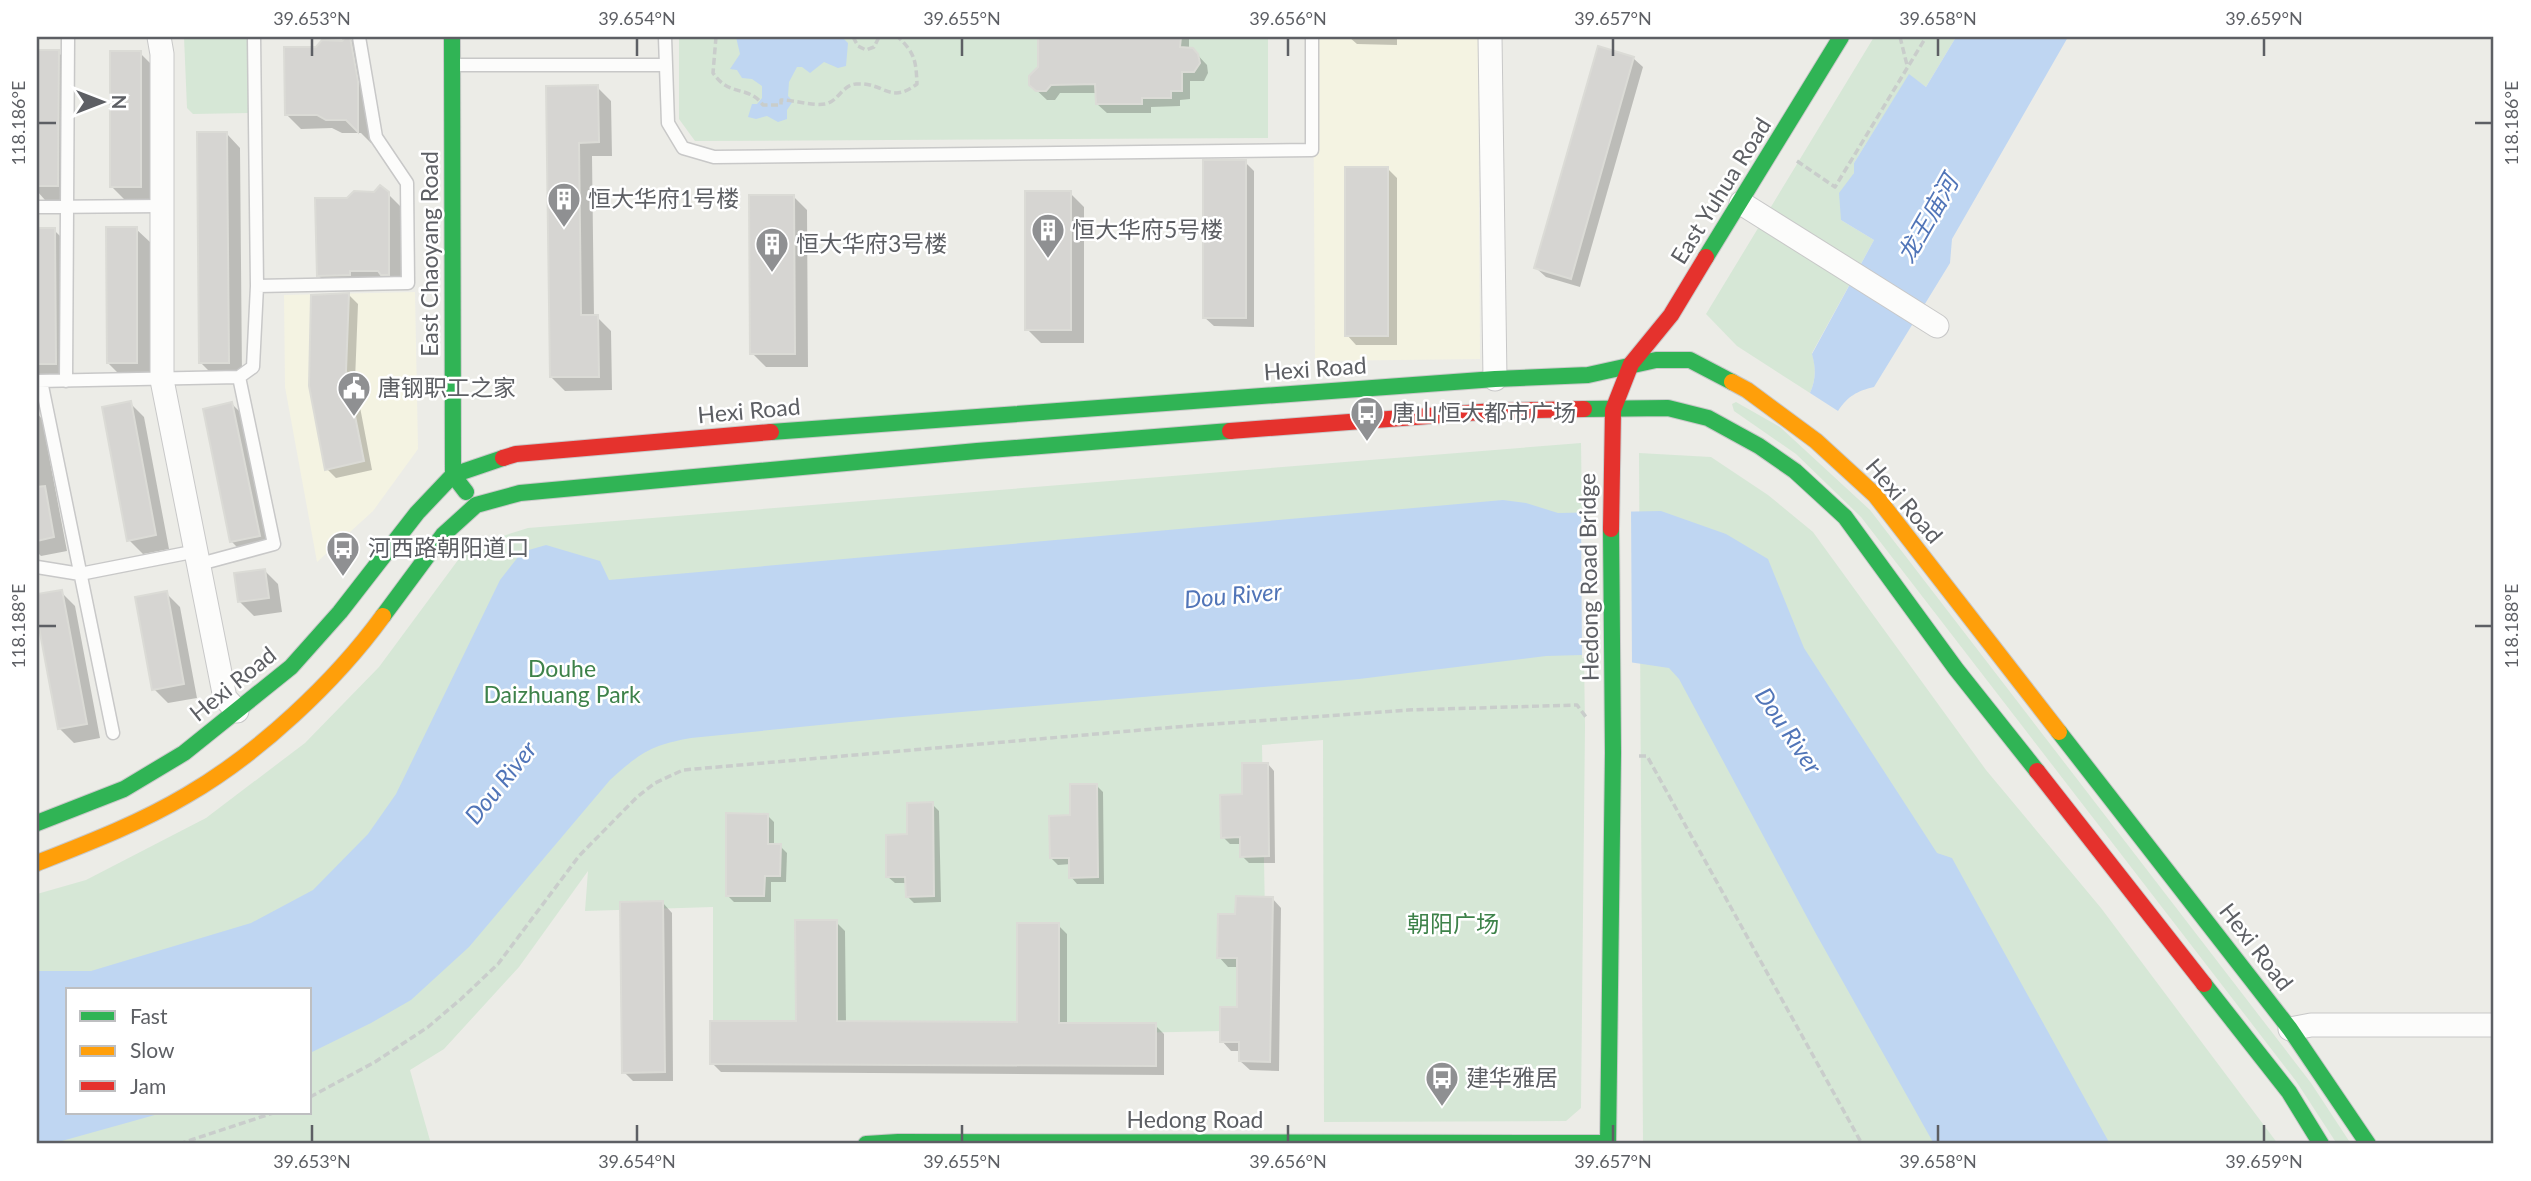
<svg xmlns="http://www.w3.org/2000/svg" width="2531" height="1181" font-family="Lato,'Noto Sans SC',sans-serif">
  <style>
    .commercial { fill: #f4f3e2 }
    .green { fill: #d6e7d6; fill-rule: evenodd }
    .water { fill: #bfd6f2 }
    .pier { fill: #ecece7 }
    .shadow { fill: #0003 }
    .building { fill: #d6d5d2; stroke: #dbdbd6; stroke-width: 2 }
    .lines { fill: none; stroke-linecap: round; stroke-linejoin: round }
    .lane-casing { stroke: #c8c8c8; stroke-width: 15 }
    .street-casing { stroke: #c8c8c8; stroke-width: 25 }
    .fast-casing { stroke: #c9c9c9; stroke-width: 18 }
    .slow-casing { stroke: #c9c9c9; stroke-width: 18 }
    .jam-casing { stroke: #c9c9c9; stroke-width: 18 }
    .path { stroke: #c9cdcb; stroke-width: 3.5; stroke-dasharray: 7 3.5; stroke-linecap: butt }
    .lane { stroke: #fcfcfb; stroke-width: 12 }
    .street { stroke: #fcfcfb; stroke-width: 23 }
    .fast { stroke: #30b455; stroke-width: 16 }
    .slow { stroke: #ff9f0a; stroke-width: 16 }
    .jam { stroke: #e5322d; stroke-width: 16 }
    .ticks { fill: none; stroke: #5d5f64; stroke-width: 2.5 }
    .labels { text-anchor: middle; stroke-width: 5; stroke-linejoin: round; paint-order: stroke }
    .street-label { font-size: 23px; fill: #5d5f64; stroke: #fff }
    .poi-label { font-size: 23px; fill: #5d5f64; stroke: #fff; text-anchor: start }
    .park-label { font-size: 23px; fill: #3e824a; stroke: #fff }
    .water-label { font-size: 24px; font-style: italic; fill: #5175b8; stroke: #fff }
    .neatline { fill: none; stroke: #5d5f64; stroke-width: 2.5 }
    .ticks-label { font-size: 18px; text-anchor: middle; fill: #5d5f64 }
  </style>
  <rect width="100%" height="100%" fill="#ecece7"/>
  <path class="commercial" d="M 1313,37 L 1478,37 L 1480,359 L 1315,361 Z
    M 415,292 L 418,449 L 373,511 L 317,562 L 285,387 L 284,295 Z"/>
  <path class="green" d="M 184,37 L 247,37 L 249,113 L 193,114 L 187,108 Z
    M 679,37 L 1268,37 L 1268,138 L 695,141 L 679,119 Z
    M 1874,37 L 1956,37 L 1926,87 L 1909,75 L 1854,163 L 1854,173 L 1841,220 L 1874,240 L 1812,353 C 1816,368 1816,379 1810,393 L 1737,346 L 1706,314 Z
    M 1736,402 L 1780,427 L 1870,510 L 2311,1083 L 2351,1144 L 2337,1144 L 2296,1081 L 1861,517 L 1796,454 L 1734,411 L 1732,404 Z
    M 1581,443 L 1585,726 L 1581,1108 L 1566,1121 L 1324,1122 L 1323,740 L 1262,745 L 1267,1030 L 713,1042 L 713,907 L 585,911 L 588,871 L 519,967 L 444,1049 L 410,1070 L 431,1144 L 37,1144 L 37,894 L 86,880 L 206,818 L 305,743 L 379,667 L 461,556 L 487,541 L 528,528 ZM 68,990 L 310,990 L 310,1113 L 68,1113 Z
    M 1639,453 L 1711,457 L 1768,495 L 1813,532 L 1986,770 L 2101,908 L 2278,1144 L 1643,1144 Z"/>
  <path class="water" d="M 736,37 L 842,37 L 848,43 L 846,66 L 838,68 L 824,62 L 810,73 L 802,67 L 797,67 L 789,82 L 788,96 L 793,101 L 787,110 L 787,119 L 778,122 L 767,116 L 756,119 L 748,117 L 752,104 L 757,104 L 762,98 L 762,86 L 752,79 L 742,78 L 737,70 L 730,69 L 740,54 Z
    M 1956,37 L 2068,37 L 1952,239 L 1950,263 L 1874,387 C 1857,391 1848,396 1838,411 L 1810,393 C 1816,379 1816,369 1812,354 L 1874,240 L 1841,220 L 1839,193 L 1854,173 L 1854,163 L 1909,74 L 1926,87 Z
    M 1503,500 L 1526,503 L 1558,513 L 1661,511 L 1726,534 L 1768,559 L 1804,648 L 1937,853 L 1952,858 L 2110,1144 L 1934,1144 L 1815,932 L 1679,679 L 1669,668 L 1582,655 L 1546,656 L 1359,679 L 890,718 L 691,738 C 651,745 640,753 610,780 L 469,947 L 411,1000 L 371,1023 L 310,1053 L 310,990 L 68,990 L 68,1113 L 162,1113 L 51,1144 L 37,1144 L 37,971 L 91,971 L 251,923 L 313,890 L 368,834 L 396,794 L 500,580 L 522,552 L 546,545 L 600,561 L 609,580 Z"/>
  <path class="pier" d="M 1631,508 L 1632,666 L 1582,658 L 1581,509 Z"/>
  <path class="shadow" d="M 348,37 L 364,51 L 371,96 L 371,143 L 361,133 L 342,133 L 332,128 L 301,129 L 287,115 L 316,48 L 343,43 Z
    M 1040,37 L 1189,37 L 1189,49 L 1192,49 L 1207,65 L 1208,73 L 1204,81 L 1190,81 L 1190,99 L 1180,100 L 1180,106 L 1151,107 L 1151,113 L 1107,113 L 1097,104 L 1097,93 L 1060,93 L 1055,100 L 1047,100 L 1031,85 L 1040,68 Z
    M 1349,37 L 1397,37 L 1397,45 L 1357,44 Z
    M 37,52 L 58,52 L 72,66 L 72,200 L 45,200 L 37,191 Z
    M 140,53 L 154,67 L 155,201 L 126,201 L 112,187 Z
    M 1633,58 L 1643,67 L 1580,287 L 1546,277 L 1536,268 Z
    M 548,87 L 597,87 L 611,101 L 612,156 L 592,156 L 594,317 L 597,317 L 611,331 L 612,390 L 565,391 L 551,377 Z
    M 227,134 L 240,148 L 242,376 L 214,376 L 200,362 Z
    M 1245,162 L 1254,171 L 1254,327 L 1214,326 L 1204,317 Z
    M 1388,169 L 1397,178 L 1397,345 L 1356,345 L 1347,335 Z
    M 381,187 L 402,208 L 402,288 L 332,289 L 318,275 L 348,200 L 374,194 Z
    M 1070,193 L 1084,207 L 1084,343 L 1041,343 L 1027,329 Z
    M 793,196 L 807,210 L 808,367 L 766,367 L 752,353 Z
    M 136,229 L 150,242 L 150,376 L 122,377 L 108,363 Z
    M 37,230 L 54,230 L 68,244 L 69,377 L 41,378 L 37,374 Z
    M 349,295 L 358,304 L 355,381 L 372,470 L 336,478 L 327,469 Z
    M 130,403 L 144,417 L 169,549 L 143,554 L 129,540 Z
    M 232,404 L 246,418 L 273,549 L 245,555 L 231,541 Z
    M 37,413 L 42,419 L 67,551 L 41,556 L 37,552 Z
    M 264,570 L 278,584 L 282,612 L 254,616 L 240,602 Z
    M 61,592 L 75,606 L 100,738 L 74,743 L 60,729 L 37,607 L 37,596 Z
    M 166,593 L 180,607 L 197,698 L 168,703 L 154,689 Z
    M 1268,764 L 1274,771 L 1275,863 L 1249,863 L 1242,856 L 1242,844 L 1230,844 L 1223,837 L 1244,796 Z
    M 1096,785 L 1103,792 L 1104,884 L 1077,884 L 1071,877 L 1071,864 L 1058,865 L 1051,858 L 1072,817 Z
    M 932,804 L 939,811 L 941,902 L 914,903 L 907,896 L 907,883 L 895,883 L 888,877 L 909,836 Z
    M 767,815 L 774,822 L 774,846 L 780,846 L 787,853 L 786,882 L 771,882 L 771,902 L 734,902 L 727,895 Z
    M 1272,898 L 1281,908 L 1279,1071 L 1250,1070 L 1240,1061 L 1241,1051 L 1231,1051 L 1222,1041 L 1239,1009 L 1239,967 L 1228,967 L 1219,957 Z
    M 663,903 L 672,913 L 673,1081 L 633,1081 L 624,1072 Z
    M 836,922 L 845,931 L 846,1023 L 1019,1024 L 1058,925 L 1067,934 L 1067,1024 L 1155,1025 L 1164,1034 L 1164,1075 L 721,1072 L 712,1063 L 798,1023 Z"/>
  <path class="building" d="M 346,37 L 350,37 L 358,81 L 358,132 L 346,120 L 326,120 L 317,115 L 285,115 L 284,47 L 316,47 L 322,40 L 342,41 Z
    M 1038,37 L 1181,37 L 1180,47 L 1193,48 L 1198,54 L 1200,63 L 1194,72 L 1182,72 L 1182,91 L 1171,91 L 1171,98 L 1142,98 L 1142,104 L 1096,104 L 1095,84 L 1051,85 L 1046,91 L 1036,91 L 1029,85 L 1029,76 L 1038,67 Z
    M 1598,46 L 1634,57 L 1571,279 L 1534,268 Z
    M 37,50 L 59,50 L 58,186 L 37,186 Z
    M 110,51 L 141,51 L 141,187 L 110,187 Z
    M 598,85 L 599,142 L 579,143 L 581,315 L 598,315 L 599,377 L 550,377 L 546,86 Z
    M 197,132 L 227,132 L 229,363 L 199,363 Z
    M 1203,160 L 1246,160 L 1246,318 L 1203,318 Z
    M 1345,167 L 1388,167 L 1388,336 L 1345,336 Z
    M 380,185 L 389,192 L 389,275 L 381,275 L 378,271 L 350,271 L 350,275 L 317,276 L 315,198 L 347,198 L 354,191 L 374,192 Z
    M 1025,191 L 1071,191 L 1071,330 L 1025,330 Z
    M 749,195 L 794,195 L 795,354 L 750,354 Z
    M 106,227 L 137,227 L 137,363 L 107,363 Z
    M 37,228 L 55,228 L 56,364 L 37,364 Z
    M 349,293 L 346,371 L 364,461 L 325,470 L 309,386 L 311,295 Z
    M 131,401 L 156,535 L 127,541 L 102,407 Z
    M 232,402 L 260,536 L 230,542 L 203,409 Z
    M 45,486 L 54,537 L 37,541 L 37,487 Z
    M 265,569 L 269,598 L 238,602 L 234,573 Z
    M 62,590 L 87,724 L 58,729 L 37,617 L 37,594 Z
    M 167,591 L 184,684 L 152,690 L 135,597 Z
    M 1242,763 L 1268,763 L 1269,856 L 1240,857 L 1240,837 L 1221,838 L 1220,795 L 1242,794 Z
    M 1070,784 L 1097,784 L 1098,877 L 1069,878 L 1069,858 L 1050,858 L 1049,816 L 1070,815 Z
    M 933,802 L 934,896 L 906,897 L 905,877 L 886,877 L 886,835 L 907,834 L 907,803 Z
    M 726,813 L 768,814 L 768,844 L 781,844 L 780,876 L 765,876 L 764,896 L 726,896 Z
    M 1236,896 L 1273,897 L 1270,1062 L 1239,1061 L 1239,1042 L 1220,1042 L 1220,1007 L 1237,1007 L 1237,958 L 1217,958 L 1218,914 L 1235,914 Z
    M 663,901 L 665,1072 L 622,1073 L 620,902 Z
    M 795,920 L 837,920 L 837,1021 L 1017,1022 L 1017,923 L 1059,923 L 1059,1023 L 1156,1023 L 1156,1066 L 710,1064 L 710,1021 L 796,1021 Z"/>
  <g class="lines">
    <defs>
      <path id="lane" d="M 665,37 L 668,123 L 683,148 L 714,157 L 1312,150 L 1312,37
        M 453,65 L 666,65
        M 37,207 L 162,206
        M 257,286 L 408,283 L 407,183 L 376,137 L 359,37
        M 37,381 L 239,377 L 253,367 L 257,286 L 254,37
        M 41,381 L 113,733
        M 66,381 L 68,37
        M 200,564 L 274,544 L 239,377
        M 37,567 L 80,574 L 197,551"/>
      <path id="street" d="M 159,37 L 162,54 L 162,380 L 225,698 L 237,711
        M 1490,37 L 1495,379
        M 1741,203 L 1937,326
        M 2290,1029 L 2311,1025 L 2494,1025"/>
      <path id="fast" d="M 452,37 L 453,475 L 466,492
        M 1706,257 L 1841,37
        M 1584,409 L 1668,408 L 1708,418 L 1759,446 L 1795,471 L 1845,517 L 1956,669 L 2037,771
        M 771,432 L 1495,379 L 1588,375 L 1656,360 L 1690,360 L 1732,382
        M 383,616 L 443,535 L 476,505 L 520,493 L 977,451 L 1230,431
        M 2059,732 L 2290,1029 L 2368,1144
        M 37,823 L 124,789 L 184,753 L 291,667 L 340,612 L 417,513 L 453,475 L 503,458
        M 2204,984 L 2289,1092 L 2321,1144
        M 866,1144 L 898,1142 L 1608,1143
        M 1608,1144 L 1613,753 L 1611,529"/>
      <path id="slow" d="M 1732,382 L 1747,390 L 1816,441 L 1875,495 L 2059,732
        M 37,863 C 88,843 140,823 187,795 C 258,754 335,682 383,616"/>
      <path id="jam" d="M 1230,431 L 1494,411 L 1584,409
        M 503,458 L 516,454 L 771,432
        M 1611,529 L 1613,410 L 1631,364 L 1671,315 L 1706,257
        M 2037,771 L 2204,984"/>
    </defs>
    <use href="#lane" class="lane-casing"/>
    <use href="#street" class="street-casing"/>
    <use href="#fast" class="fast-casing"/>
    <use href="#slow" class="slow-casing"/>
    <use href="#jam" class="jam-casing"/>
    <path class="path" d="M 716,37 L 713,73 C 730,98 747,84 763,105 L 781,105 L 781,100 C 794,100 813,106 825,104 C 838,102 842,85 856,84 C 885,82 889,105 917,84 C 916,61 915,53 898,37
      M 853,37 L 858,46 L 866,50 L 874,47 L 879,37
      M 1900,37 L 1907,65
      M 1797,161 L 1835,187 L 1926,37
      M 1639,756 L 1647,756 L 1862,1144
      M 310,1097 L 375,1062 L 428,1027 L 461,999 L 498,964 L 579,856 L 637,797 L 655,783 L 683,770 L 1199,725 L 1408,710 L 1577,705 L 1586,717
      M 179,1144 L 273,1113"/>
    <use href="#lane" class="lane"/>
    <use href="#street" class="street"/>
    <use href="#fast" class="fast"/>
    <use href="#slow" class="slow"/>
    <use href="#jam" class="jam"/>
  </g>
  <path class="ticks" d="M 312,38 L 312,56M 637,38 L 637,56M 962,38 L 962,56M 1288,38 L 1288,56M 1613,38 L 1613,56M 1938,38 L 1938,56M 2264,38 L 2264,56M 38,123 L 56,123M 2475,123 L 2492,123M 38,626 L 56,626M 2475,626 L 2492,626M 312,1125 L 312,1142M 637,1125 L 637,1142M 962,1125 L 962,1142M 1288,1125 L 1288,1142M 1613,1125 L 1613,1142M 1938,1125 L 1938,1142M 2264,1125 L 2264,1142"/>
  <defs>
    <symbol id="building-pin" viewBox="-11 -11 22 30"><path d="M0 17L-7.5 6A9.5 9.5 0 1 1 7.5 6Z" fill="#8f9092" stroke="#fff"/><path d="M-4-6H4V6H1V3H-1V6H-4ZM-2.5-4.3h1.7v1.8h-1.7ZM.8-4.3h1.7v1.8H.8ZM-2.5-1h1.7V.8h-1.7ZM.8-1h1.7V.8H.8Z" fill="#fff"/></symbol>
    <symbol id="civic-pin" viewBox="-11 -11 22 30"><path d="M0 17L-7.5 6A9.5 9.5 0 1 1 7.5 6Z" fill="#8f9092" stroke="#fff"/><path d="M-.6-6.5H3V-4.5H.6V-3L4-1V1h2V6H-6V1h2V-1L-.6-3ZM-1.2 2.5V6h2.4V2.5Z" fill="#fff"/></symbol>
    <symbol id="bus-pin" viewBox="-11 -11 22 30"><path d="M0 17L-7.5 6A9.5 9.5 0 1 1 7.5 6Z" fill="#8f9092" stroke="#fff"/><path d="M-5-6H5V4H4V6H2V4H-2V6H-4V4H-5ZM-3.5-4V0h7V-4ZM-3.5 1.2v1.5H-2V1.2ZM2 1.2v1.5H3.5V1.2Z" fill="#fff"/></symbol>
  </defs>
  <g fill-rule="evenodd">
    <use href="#building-pin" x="545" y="180" width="38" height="52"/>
    <use href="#building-pin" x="1029" y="211" width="38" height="52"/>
    <use href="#building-pin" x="753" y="225" width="38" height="52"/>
    <use href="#civic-pin" x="335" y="369" width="38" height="52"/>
    <use href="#bus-pin" x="1348" y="394" width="38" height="52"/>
    <use href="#bus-pin" x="324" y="529" width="38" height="52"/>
    <use href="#bus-pin" x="1423" y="1059" width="38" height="52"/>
  </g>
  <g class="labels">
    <g class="street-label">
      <text transform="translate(1721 191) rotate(-58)" y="8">East Yuhua Road</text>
      <text transform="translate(430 254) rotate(-90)" y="8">East Chaoyang Road</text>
      <text transform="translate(1315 369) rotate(-4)" y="8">Hexi Road</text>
      <text transform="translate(749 411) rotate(-5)" y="8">Hexi Road</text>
      <text transform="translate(1904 501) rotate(49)" y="8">Hexi Road</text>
      <text transform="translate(1589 577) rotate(-91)" y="8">Hedong Road Bridge</text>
      <text transform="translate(233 684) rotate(-39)" y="8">Hexi Road</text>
      <text transform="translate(2256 947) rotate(52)" y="8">Hexi Road</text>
      <text x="1195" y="1128">Hedong Road</text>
    </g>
    <g class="poi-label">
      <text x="588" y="207">恒大华府1号楼</text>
      <text x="1072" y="238">恒大华府5号楼</text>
      <text x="796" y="252">恒大华府3号楼</text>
      <text x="378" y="396">唐钢职工之家</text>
      <text x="1392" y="421">唐山恒大都市广场</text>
      <text x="368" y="556">河西路朝阳道口</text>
      <text x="1466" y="1086">建华雅居</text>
    </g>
    <g class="park-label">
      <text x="562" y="677">Douhe<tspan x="562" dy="26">Daizhuang Park</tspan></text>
      <text x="1453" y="932">朝阳广场</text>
    </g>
    <g class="water-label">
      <text transform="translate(1928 219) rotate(-60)" y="8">龙王庙河</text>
      <text transform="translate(1233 596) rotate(-5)" y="8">Dou River</text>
      <text transform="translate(1788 731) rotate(56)" y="8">Dou River</text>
      <text transform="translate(501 783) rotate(-51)" y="8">Dou River</text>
    </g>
  </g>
  <rect width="2531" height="1181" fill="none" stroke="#ffffff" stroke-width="77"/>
  <rect x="66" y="988" width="245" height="126" fill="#ffffff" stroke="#bebfc1" stroke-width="2"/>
  <rect x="80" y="1011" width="35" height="10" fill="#30b455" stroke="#bebfc1" stroke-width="2"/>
  <text x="130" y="1024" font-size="21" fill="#5d5f64">Fast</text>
  <rect x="80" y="1046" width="35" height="10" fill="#ff9f0a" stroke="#bebfc1" stroke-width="2"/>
  <text x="130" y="1058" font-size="21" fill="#5d5f64">Slow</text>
  <rect x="80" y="1081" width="35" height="10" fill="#e5322d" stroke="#bebfc1" stroke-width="2"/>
  <text x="130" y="1094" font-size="21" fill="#5d5f64">Jam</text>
  <g transform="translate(102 102) rotate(90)" stroke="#ffffff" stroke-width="5" paint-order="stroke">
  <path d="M0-5L12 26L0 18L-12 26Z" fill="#5d5f64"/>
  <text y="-10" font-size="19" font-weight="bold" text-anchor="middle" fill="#5d5f64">N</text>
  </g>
  <rect x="38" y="38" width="2454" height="1104" class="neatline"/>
  <g class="ticks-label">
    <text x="312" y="25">39.653°N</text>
    <text x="637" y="25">39.654°N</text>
    <text x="962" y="25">39.655°N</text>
    <text x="1288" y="25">39.656°N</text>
    <text x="1613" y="25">39.657°N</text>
    <text x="1938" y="25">39.658°N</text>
    <text x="2264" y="25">39.659°N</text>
    <text transform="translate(2512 123) rotate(-90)" y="6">118.186°E</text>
    <text transform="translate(19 123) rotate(-90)" y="6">118.186°E</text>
    <text transform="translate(2512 626) rotate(-90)" y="6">118.188°E</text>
    <text transform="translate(19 626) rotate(-90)" y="6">118.188°E</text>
    <text x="312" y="1168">39.653°N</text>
    <text x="637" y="1168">39.654°N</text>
    <text x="962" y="1168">39.655°N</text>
    <text x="1288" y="1168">39.656°N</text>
    <text x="1613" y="1168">39.657°N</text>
    <text x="1938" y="1168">39.658°N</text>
    <text x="2264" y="1168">39.659°N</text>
  </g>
</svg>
